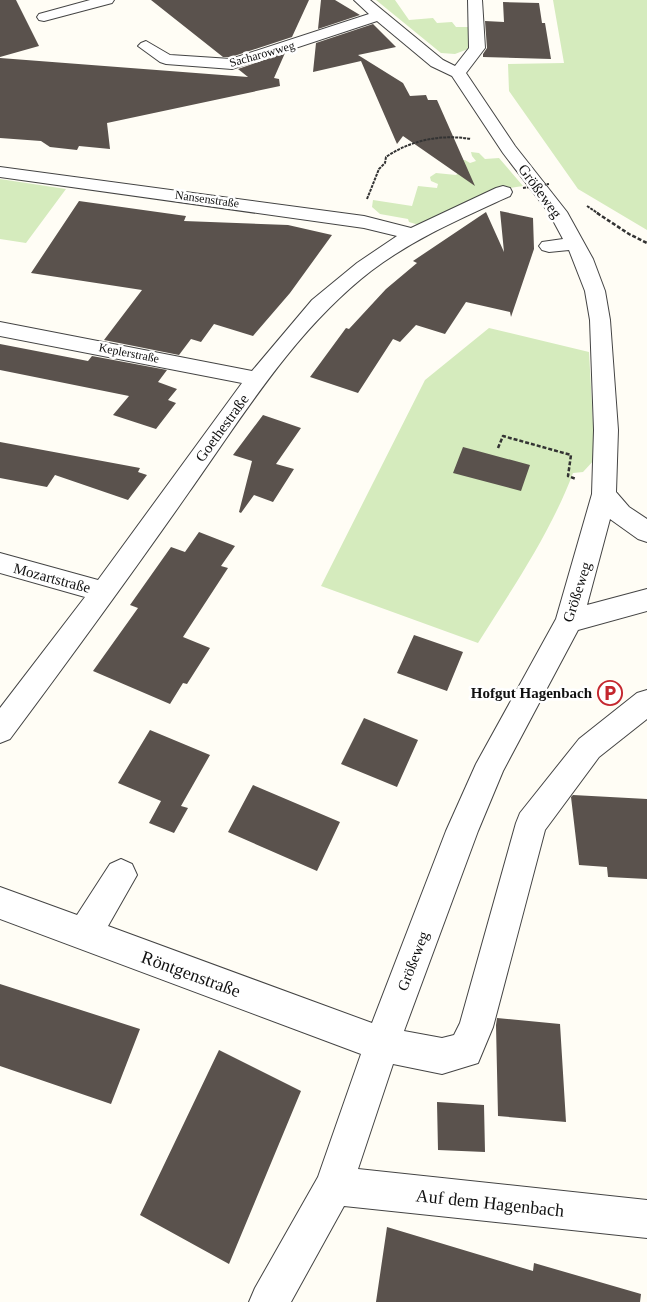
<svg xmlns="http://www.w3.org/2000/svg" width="647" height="1302" font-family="'Times New Roman',serif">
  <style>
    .green { fill: #d5ebbd }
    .building { fill: #5a524d }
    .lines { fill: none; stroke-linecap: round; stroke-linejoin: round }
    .minor-casing { stroke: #444; stroke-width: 2 }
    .path-far1 { stroke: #333; stroke-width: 2; stroke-dasharray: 3 1; stroke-linecap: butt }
    .path { stroke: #333; stroke-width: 2.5; stroke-dasharray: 4 2; stroke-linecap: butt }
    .minor { fill: #fff; fill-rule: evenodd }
    .path-bridge { stroke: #333; stroke-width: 2; stroke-dasharray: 3 1; stroke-linecap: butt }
    .labels { text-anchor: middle; stroke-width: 5; stroke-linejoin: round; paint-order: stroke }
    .far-street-label { font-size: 12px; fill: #111; stroke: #fff }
    .street-label { font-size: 15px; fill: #111; stroke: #fff }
    .poi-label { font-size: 15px; font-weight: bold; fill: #111; stroke: #fff; text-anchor: end }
    .near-street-label { font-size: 18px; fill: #111; stroke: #fff }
  </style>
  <rect width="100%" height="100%" fill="#fffdf5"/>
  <path class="green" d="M 376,0 L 395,0 L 409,20 L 433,18 L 437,23 L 452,22 L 456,27 L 468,27 L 470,44 L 468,49 L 455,54 L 441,53 Z
    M 553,0 L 647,0 L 647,230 L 578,189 L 509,91 L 508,64 L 564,63 Z
    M 471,152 L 479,153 L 485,159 L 499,158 L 523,186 L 502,189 L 419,225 L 409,222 L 408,219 L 380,214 L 372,207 L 373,200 L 412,206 L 418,186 L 437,188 L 438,184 L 431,181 L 430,177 L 436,173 L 456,175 L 458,173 L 457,160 L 465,160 L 470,163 L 476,161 L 472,156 Z
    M 0,179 L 66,189 L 26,243 L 0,239 Z
    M 489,328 L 589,352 L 595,459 L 583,472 L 573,473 C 550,534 512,589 478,643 L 321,586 L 425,380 Z"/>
  <path class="building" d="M 0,0 L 16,0 L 39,46 L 0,57 Z
    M 151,0 L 309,0 L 292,37 L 231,57 L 223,57 Z
    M 321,0 L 335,0 L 360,15 L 318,29 Z
    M 503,2 L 539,3 L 542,23 L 545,23 L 551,59 L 483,57 L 483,54 L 487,48 L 485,21 L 504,22 Z
    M 373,24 L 396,47 L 358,55 L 403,83 L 410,96 L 426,95 L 428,100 L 437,100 L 475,186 L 403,136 L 397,144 L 361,61 L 313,72 L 316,43 Z
    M 285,53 L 274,78 L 279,79 L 280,86 L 107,123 L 110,149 L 79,146 L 77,150 L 50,147 L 41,141 L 0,138 L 0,58 L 248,77 L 238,69 Z
    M 79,201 L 186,216 L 184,221 L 288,225 L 332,235 L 290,293 L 253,336 L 214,324 L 201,342 L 191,339 L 179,355 L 104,340 L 142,290 L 31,273 Z
    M 500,211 L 533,218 L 534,249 L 511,317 L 510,312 L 466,302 L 445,334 L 416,325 L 400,342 L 393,339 L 358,393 L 310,377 L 346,328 L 349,329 L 386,289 L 417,263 L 413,261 L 486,212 L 504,252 Z
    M 0,344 L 88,361 L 92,356 L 167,370 L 158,382 L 177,389 L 168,400 L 176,403 L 156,429 L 113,415 L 129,396 L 0,370 Z
    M 263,415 L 301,428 L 276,464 L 294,469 L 273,502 L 254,495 L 241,513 L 239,512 L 252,461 L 233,455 Z
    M 0,442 L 140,468 L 138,472 L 147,475 L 128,500 L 55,475 L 47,487 L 0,478 Z
    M 463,447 L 530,465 L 521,491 L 453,473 Z
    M 199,532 L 235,546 L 221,566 L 228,568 L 183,637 L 210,648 L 187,684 L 183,683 L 170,704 L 93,671 L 138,608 L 130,605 L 171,547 L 185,552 Z
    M 414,635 L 463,652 L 447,691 L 397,673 Z
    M 364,718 L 418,740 L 397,787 L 341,764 Z
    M 150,730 L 210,755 L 181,806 L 188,808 L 174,833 L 149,823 L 161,801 L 118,783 Z
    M 253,785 L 340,822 L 317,871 L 228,832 Z
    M 573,795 L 647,799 L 647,879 L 608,877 L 607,867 L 579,865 L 571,797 Z
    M 0,984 L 140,1029 L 111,1104 L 0,1066 Z
    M 497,1018 L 560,1024 L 566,1122 L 498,1116 L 496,1025 Z
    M 219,1050 L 301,1091 L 229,1264 L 140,1215 Z
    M 437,1102 L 484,1105 L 485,1152 L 438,1150 Z
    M 387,1227 L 533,1271 L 534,1263 L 641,1294 L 640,1302 L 376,1302 Z"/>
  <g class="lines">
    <defs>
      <path id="minor" d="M 90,0 L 114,0 L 112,3 L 44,21 L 39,20 L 37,17 L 39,14 Z
        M 354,0 L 370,0 L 443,60 L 455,66 L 469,48 L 468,0 L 482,0 L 485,48 L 466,73 L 515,146 L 567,212 L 593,259 L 605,291 L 610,320 L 618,430 L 616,492 L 629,507 L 647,519 L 647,542 L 638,539 L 610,519 L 587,605 L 647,589 L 647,611 L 578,630 L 503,771 L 478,831 L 404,1031 L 442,1038 L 454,1035 L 460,1023 L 516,823 L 520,813 L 579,739 L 637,693 L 647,690 L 647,719 L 599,757 L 545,830 L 493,1027 L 478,1063 L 442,1074 L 393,1064 L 358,1169 L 647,1200 L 647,1238 L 344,1206 L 291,1302 L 249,1302 L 255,1288 L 318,1177 L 361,1054 L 0,919 L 0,887 L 77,915 L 110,864 L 121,859 L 132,864 L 137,875 L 108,926 L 372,1023 L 446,831 L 476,764 L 556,619 L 592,494 L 594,430 L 590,320 L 585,291 L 569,250 L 549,252 L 542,250 L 539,246 L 542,242 L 563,239 L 549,213 L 503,153 L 452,76 L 431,66 L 377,21 L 232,69 L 166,64 L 160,62 L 138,46 L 141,43 L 146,41 L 170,55 L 231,59 L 369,14 Z
        M 0,167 L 364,216 L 411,228 L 496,188 L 503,186 L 510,188 L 512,192 L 510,196 C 462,218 413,239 371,271 C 295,330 244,414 189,492 C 131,575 71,657 10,739 L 0,743 L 0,708 L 85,597 L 0,573 L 0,553 L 98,580 L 242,383 L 0,336 L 0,322 L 252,371 L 312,300 L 357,263 L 397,236 L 364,228 L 0,177 Z"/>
    </defs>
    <use href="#minor" class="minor-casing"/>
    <path class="path-far1" d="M 367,199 L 379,169 L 385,163 L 386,157 C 411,140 441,134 471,139
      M 587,206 L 599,214"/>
    <path class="path" d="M 597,213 L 629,234 L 647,243
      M 498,448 L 503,436 L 571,455 L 568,476 L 576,479"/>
    <use href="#minor" class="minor"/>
    <path class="path-bridge" d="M 523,188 L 549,184"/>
  </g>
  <defs>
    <symbol id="parking-ring" viewBox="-11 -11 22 22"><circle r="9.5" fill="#fff" stroke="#c4262e" stroke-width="1.5"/><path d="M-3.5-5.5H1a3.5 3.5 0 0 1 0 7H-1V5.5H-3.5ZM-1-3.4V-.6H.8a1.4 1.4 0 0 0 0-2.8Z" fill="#c4262e"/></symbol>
  </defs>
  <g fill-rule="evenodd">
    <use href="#parking-ring" x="596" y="679" width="28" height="28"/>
  </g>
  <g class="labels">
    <g class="far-street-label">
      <text transform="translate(262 54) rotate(-16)" y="4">Sacharowweg</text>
      <text transform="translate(207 199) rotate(8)" y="4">Nansenstraße</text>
      <text transform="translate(129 353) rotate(11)" y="4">Keplerstraße</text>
    </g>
    <g class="street-label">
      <text transform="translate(540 191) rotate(54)" y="5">Größeweg</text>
      <text transform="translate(222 428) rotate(-54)" y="5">Goethestraße</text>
      <text transform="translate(52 578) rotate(15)" y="5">Mozartstraße</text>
      <text transform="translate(577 592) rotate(-72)" y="5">Größeweg</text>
      <text transform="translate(413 961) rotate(-69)" y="5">Größeweg</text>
    </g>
    <g class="poi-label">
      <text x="592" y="698">Hofgut Hagenbach</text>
    </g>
    <g class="near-street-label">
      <text transform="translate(191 974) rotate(20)" y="6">Röntgenstraße</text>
      <text transform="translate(490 1203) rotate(6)" y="6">Auf dem Hagenbach</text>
    </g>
  </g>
</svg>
